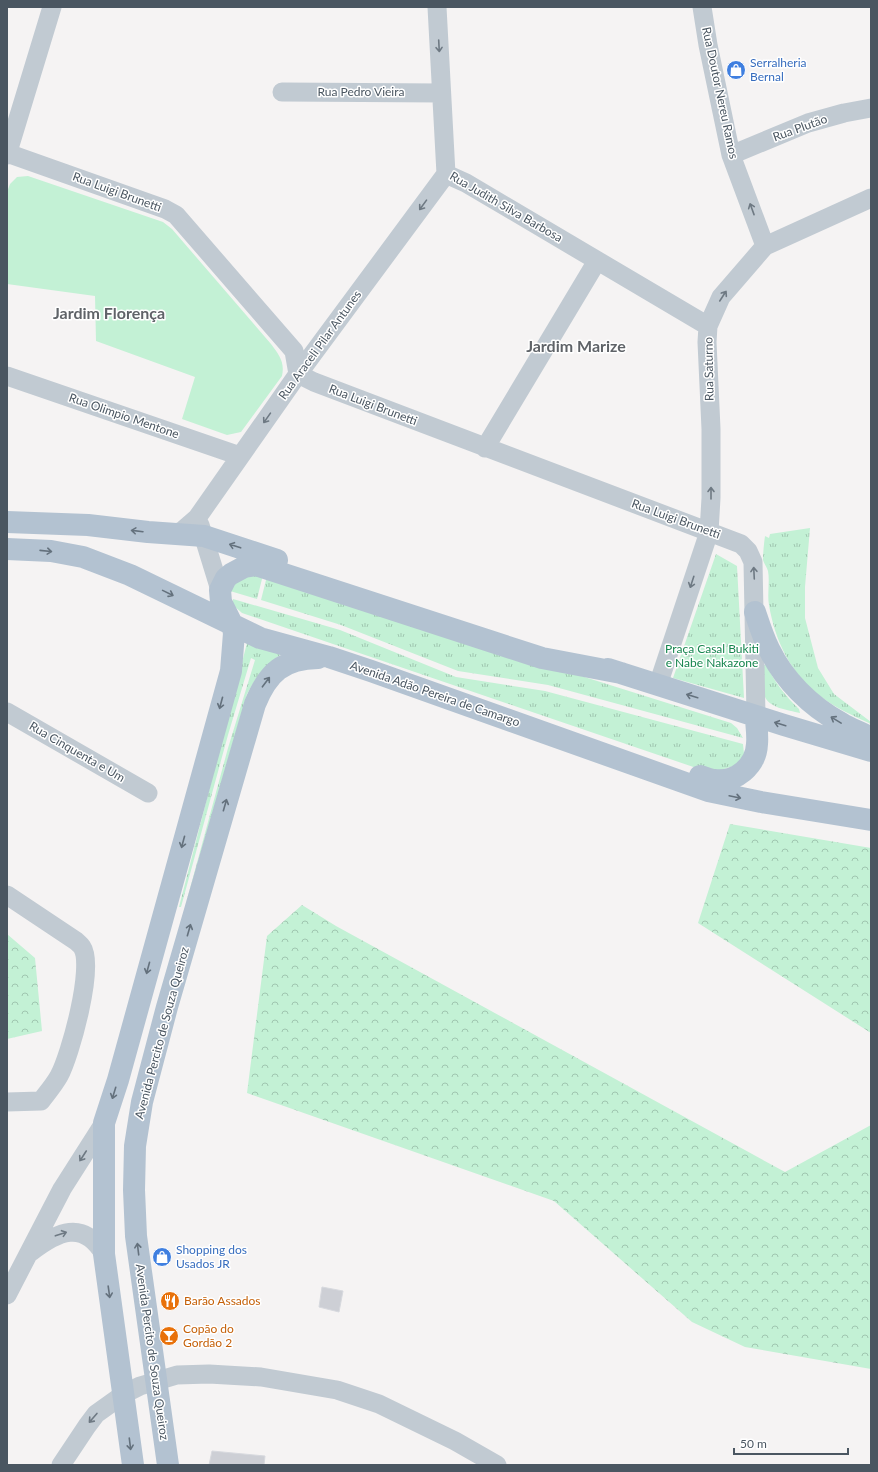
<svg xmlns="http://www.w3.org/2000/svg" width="878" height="1472" font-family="Lato,sans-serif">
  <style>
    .grass { fill: #c3f1d5 }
    .forest { fill: url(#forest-crowns) }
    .park { fill: url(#park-tufts) }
    .building { fill: #cdcfd5; stroke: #d7d9de }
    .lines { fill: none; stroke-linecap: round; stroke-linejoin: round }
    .minor { stroke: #c1cad2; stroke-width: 19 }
    .major { stroke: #b3c2d1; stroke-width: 22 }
    .oneway { stroke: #6e7983 }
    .oneway2 { stroke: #64717d }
    .labels { text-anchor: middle; stroke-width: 3; stroke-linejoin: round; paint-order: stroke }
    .shop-label { font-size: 12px; fill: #366cbe; stroke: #fff; text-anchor: start }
    .street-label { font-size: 12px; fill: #4a5661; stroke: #fff }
    .park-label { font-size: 12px; fill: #17864f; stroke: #fff }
    .food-label { font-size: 12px; fill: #c56008; stroke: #fff; text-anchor: start }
    .district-label { font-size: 16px; font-weight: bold; fill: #5f6368; stroke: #fff }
  </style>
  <defs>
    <pattern id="forest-crowns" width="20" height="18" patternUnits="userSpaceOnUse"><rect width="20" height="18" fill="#c3f1d5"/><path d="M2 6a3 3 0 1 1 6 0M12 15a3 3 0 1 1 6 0" fill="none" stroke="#a0c6b0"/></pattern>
    <pattern id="park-tufts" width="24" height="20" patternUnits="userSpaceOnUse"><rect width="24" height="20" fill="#c3f1d5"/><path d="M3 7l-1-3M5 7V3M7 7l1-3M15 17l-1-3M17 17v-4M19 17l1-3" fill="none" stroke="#a0c6b0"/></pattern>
  </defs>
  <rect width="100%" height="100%" fill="#f5f3f3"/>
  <path class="grass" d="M 28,176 L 163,222 L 172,229 L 271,344 C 279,355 285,362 282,376 L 241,432 L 227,435 L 182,419 L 195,377 L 96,341 L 95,296 L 7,284 L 7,192 L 10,184 L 17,177 Z"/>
  <path class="forest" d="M 730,824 L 871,848 L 871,1033 L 698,923 Z
    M 302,905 L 336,926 L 785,1172 L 871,1125 L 871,1369 L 745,1347 L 692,1322 L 554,1201 L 247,1093 L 267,936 Z
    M 7,934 L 35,958 L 42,1031 L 7,1039 Z"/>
  <path class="park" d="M 810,528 L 805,587 L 805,618 L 818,668 L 834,694 L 871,722 L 871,724 C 854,716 835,708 820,696 C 791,674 775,641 769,605 C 767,594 770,582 768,571 C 767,567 764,564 763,560 C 763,552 764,543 765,536 L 769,538 L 770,534 Z
    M 716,554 L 737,566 L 744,698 L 673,678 Z
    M 264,571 L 257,599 L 230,591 L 235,578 Z
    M 268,572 L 505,652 L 731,723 L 737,728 L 743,738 L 548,685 L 458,671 L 341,625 L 261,600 Z
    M 233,599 L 340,630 L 456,677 L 545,691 L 743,744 L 744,754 L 740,764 L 711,773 L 242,613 L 233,605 Z
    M 247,643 L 283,653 C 265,666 257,675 247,694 L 185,907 L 228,748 L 255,660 L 251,658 L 228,735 L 181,907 L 179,907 Z
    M 763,665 L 766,665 C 775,682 785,696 799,709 L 800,713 C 788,710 767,708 764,694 C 762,686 764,674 763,665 Z"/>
  <path class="building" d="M 322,1287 L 343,1291 L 339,1312 L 319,1307 Z
    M 212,1451 L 265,1456 L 264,1465 L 209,1465 Z"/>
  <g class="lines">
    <path class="minor" d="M 437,7 L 446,174
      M 702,7 L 708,45 L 731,155 L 765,246
      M 282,92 L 441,93
      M 7,153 L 165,209 L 176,215 L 294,351 L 298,374
      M 7,155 L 52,7
      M 731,155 L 808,123 L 844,113 L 871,108
      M 446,174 L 466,183 L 708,326
      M 298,374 L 314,382 L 741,544 L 748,551 L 753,562 L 756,716
      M 7,376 L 240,456
      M 485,448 L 597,261
      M 200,525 L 220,590
      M 172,534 L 182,531 L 197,518 L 298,374 L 446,174
      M 658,685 L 709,532 L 711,498 L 711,429 L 707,342 L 708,326 L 721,297 L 765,246 L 871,198
      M 7,712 L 148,793
      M 7,895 L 76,941 C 78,943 81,945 82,947 C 95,966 70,1056 59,1076 C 54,1085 47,1093 41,1101 L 7,1102
      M 31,1252 C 57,1232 83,1219 104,1254
      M 7,1295 L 62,1189 L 104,1123
      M 61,1465 L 87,1426 L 96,1414 L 124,1394 L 140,1386 L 177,1375 L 209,1374 L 261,1377 L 337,1390 L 379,1404 L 455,1441 L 497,1465"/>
    <path class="major" d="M 7,522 L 88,525 L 148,532 L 204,536 L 277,560
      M 7,549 L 51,551 L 83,557 L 130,575 L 260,638 L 329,657 L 371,671 L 708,791 L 761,802 L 871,820
      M 755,612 C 759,624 763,637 769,649 C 784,680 810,706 841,723 C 850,729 861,732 871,738
      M 608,669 L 784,725 L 871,751
      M 700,776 C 704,777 710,780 714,780 C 736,783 756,766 757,744 C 758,735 756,725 756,716
      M 133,1465 L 104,1254 L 104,1123 L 118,1080 L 231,671 L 234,633 L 232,624 L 221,602 L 220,590 L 226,578 L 231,574 L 244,567 L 256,565 L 542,658 L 621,673
      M 168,1465 L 136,1236 L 134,1190 L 135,1146 L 142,1102 L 167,1007 L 255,704 C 268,672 283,659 318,658"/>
  </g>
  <defs><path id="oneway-shaft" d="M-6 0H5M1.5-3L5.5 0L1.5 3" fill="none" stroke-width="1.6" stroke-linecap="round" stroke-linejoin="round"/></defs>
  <g class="oneway">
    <use href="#oneway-shaft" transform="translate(439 46) rotate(87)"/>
    <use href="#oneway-shaft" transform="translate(423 205) rotate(126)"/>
    <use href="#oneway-shaft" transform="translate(752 209) rotate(-110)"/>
    <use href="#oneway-shaft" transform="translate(723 296) rotate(-57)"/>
    <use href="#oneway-shaft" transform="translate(267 418) rotate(125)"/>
    <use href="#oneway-shaft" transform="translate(711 493) rotate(-90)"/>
    <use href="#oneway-shaft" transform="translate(754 573) rotate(-93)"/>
    <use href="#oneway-shaft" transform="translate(692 582) rotate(108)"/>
    <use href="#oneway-shaft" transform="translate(83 1156) rotate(123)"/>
    <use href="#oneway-shaft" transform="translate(61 1234) rotate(-18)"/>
    <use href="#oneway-shaft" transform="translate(93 1418) rotate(131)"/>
  </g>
  <g class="oneway2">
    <use href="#oneway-shaft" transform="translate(137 531) rotate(-173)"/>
    <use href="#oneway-shaft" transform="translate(235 546) rotate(-162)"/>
    <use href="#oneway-shaft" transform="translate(46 551) rotate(6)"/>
    <use href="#oneway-shaft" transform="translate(168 593) rotate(26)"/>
    <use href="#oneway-shaft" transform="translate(266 682) rotate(-53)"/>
    <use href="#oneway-shaft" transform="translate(692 696) rotate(-163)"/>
    <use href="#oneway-shaft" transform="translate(221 703) rotate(105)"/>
    <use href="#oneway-shaft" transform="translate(836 720) rotate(-149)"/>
    <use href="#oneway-shaft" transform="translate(780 724) rotate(-163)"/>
    <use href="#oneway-shaft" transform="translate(735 797) rotate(12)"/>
    <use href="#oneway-shaft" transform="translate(225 805) rotate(-74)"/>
    <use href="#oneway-shaft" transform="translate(183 842) rotate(105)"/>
    <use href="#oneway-shaft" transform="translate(189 930) rotate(-74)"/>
    <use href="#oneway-shaft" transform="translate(148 968) rotate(105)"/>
    <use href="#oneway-shaft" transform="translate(114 1093) rotate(107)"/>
    <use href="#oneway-shaft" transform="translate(138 1249) rotate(-97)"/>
    <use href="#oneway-shaft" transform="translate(109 1292) rotate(82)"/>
    <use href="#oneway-shaft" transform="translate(130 1444) rotate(83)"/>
  </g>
  <defs>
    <symbol id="shop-disc" viewBox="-11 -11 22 22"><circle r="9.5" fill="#3f7fe0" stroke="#fff"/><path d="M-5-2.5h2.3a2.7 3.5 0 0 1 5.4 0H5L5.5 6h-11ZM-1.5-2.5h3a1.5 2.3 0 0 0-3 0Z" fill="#fff"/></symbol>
    <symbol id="restaurant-disc" viewBox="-11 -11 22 22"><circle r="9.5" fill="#e8710a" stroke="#fff"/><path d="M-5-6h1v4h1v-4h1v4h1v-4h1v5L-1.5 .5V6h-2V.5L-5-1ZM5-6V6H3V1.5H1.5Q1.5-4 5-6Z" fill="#fff"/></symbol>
    <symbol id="bar-disc" viewBox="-11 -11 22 22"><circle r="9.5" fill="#e8710a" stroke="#fff"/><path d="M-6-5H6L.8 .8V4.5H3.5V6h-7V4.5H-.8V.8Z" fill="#fff"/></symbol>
  </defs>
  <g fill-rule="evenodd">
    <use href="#shop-disc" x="725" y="59" width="22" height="22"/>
    <use href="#shop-disc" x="151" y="1246" width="22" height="22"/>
    <use href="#restaurant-disc" x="159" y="1290" width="22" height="22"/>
    <use href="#bar-disc" x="158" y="1325" width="22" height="22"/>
  </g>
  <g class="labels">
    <g class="shop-label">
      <text x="750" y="67">Serralheria<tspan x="750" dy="14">Bernal</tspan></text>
      <text x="176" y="1254">Shopping dos<tspan x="176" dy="14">Usados JR</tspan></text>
    </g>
    <g class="street-label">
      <text x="361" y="96">Rua Pedro Vieira</text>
      <text transform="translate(720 93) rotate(78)" y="4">Rua Doutor Nereu Ramos</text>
      <text transform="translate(800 128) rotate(-20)" y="4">Rua Plutão</text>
      <text transform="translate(117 192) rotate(20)" y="4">Rua Luigi Brunetti</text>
      <text transform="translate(506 207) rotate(30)" y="4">Rua Judith Silva Barbosa</text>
      <text transform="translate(320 345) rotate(-54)" y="4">Rua Araceli Pilar Antunes</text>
      <text transform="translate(709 369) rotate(-91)" y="4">Rua Saturno</text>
      <text transform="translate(373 405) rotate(21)" y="4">Rua Luigi Brunetti</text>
      <text transform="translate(124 416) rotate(19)" y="4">Rua Olimpio Mentone</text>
      <text transform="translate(676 519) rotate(20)" y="4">Rua Luigi Brunetti</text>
      <text transform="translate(435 694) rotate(19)" y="4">Avenida Adão Pereira de Camargo</text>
      <text transform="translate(77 752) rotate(30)" y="4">Rua Cinquenta e Um</text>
      <text transform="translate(162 1033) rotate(-75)" y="4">Avenida Percito de Souza Queiroz</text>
      <text transform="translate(152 1352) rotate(82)" y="4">Avenida Percito de Souza Queiroz</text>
    </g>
    <g class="park-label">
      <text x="712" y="653">Praça Casal Bukiti<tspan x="712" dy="14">e Nabe Nakazone</tspan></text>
    </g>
    <g class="food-label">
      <text x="184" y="1305">Barão Assados</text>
      <text x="183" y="1333">Copão do<tspan x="183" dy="14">Gordão 2</tspan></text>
    </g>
    <g class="district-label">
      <text x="109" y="319">Jardim Florença</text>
      <text x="576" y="352">Jardim Marize</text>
    </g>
  </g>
  <rect width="878" height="1472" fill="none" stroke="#4a5661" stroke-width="16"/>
  <path d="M734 1448v6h114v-6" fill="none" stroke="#4a5661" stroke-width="2"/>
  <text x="740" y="1448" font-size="12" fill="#4a5661" stroke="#ffffff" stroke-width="3" paint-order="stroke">50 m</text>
</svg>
